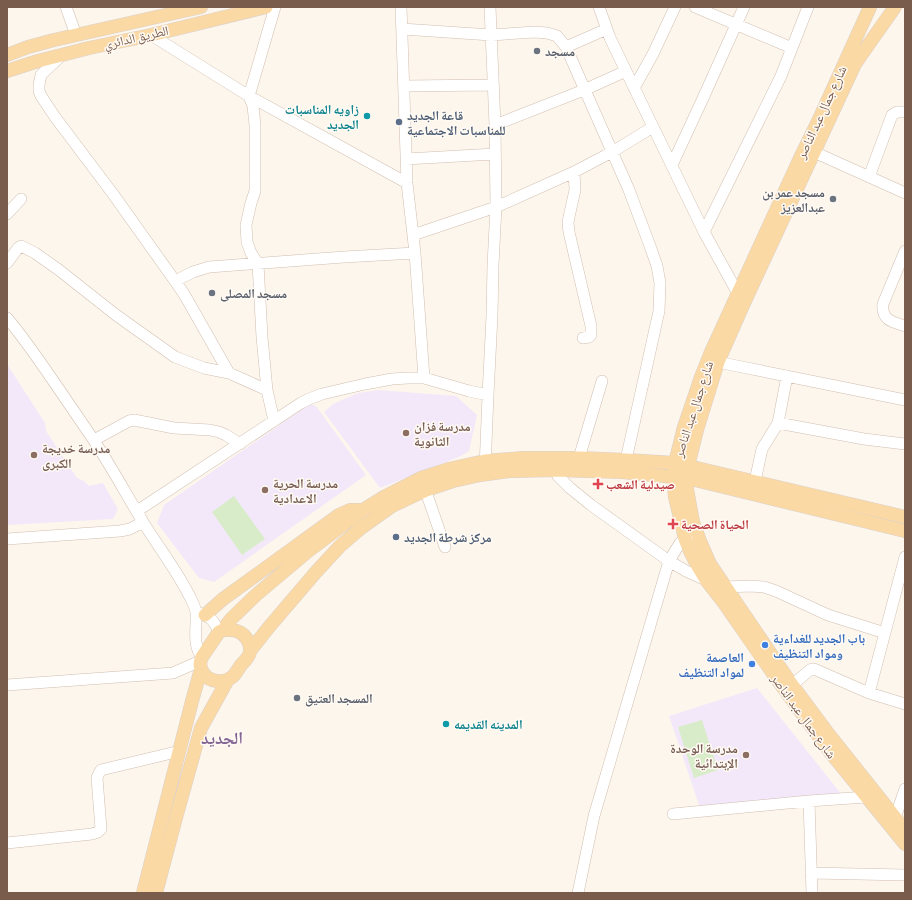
<svg xmlns="http://www.w3.org/2000/svg" width="912" height="900" font-family="'Sofia Sans Condensed','Noto Naskh Arabic',sans-serif">
  <style>
    .education { fill: #f3e8fa }
    .garden { fill: #d8ecc9 }
    .lines { fill: none; stroke-linecap: round; stroke-linejoin: round }
    .minor-casing { stroke: #d1beb0; stroke-width: 12 }
    .major-casing { stroke: #dad1cd; stroke-width: 14 }
    .minor { stroke: #fff; stroke-width: 11 }
    .major { stroke: #fbd9a5; stroke-width: 13 }
    .worship-dot { fill: #6b7280; stroke: #fffaf3; stroke-width: 1.5 }
    .culture-dot { fill: #0f9aa8; stroke: #fffaf3; stroke-width: 1.5 }
    .service-dot { fill: #5c6f8a; stroke: #fffaf3; stroke-width: 1.5 }
    .education-dot { fill: #8d6e63; stroke: #fffaf3; stroke-width: 1.5 }
    .health-dot { fill: #e0444e; stroke: #fffaf3; stroke-width: 1.5 }
    .shop-dot { fill: #3f7fe0; stroke: #fffaf3; stroke-width: 1.5 }
    .labels { text-anchor: middle; stroke-width: 3; stroke-linejoin: round; paint-order: stroke }
    .street-label { font-size: 13px; fill: #7a5c4d; stroke: #fffaf3 }
    .worship-label { font-size: 13px; font-weight: bold; fill: #5b616d; stroke: #fffaf3; text-anchor: start }
    .culture-label { font-size: 13px; font-weight: bold; fill: #0d838f; stroke: #fffaf3; text-anchor: end }
    .service-label { font-size: 13px; font-weight: bold; fill: #4e5e75; stroke: #fffaf3; text-anchor: start }
    .education-label { font-size: 13px; font-weight: bold; fill: #785e54; stroke: #fffaf3; text-anchor: start }
    .health-label { font-size: 13px; font-weight: bold; fill: #be3a42; stroke: #fffaf3; text-anchor: start }
    .shop-label { font-size: 13px; font-weight: bold; fill: #366cbe; stroke: #fffaf3; text-anchor: start }
    .district-label { font-size: 17px; font-weight: bold; fill: #846695; stroke: #fffaf3 }
  </style>
  <rect width="100%" height="100%" fill="#fdf6ec"/>
  <path class="education" d="M 7,364 L 45,423 L 46,431 L 77,478 L 84,481 L 89,486 L 103,483 L 118,509 L 113,519 L 7,525 Z
    M 378,390 L 456,396 L 477,415 L 469,451 L 461,456 L 380,488 L 324,412 L 333,404 L 358,393 Z
    M 310,404 L 316,406 L 366,475 L 214,582 L 199,578 L 157,523 L 164,505 Z
    M 757,688 L 842,795 L 700,808 L 669,716 Z"/>
  <path class="garden" d="M 234,496 L 265,539 L 242,555 L 212,512 Z
    M 702,720 L 718,770 L 694,778 L 678,727 Z"/>
  <g class="lines">
    <defs>
      <path id="minor" d="M 66,7 L 76,35
        M 401,7 L 407,183 L 415,253 L 424,378
        M 599,7 L 610,38 L 704,232 L 741,299
        M 695,7 L 792,48
        M 402,29 L 491,35 L 535,32 L 547,33 L 557,36 L 566,47 L 629,190 L 650,246 L 657,266 L 660,283 L 659,311 L 626,460
        M 151,35 L 249,96 L 407,183
        M 566,47 L 607,29
        M 63,54 L 41,75 L 39,85 L 39,91 L 41,96 L 55,117 L 113,194 L 175,281
        M 404,86 L 493,85
        M 634,88 L 653,54 L 675,7
        M 495,125 L 584,90 L 626,71
        M 814,152 L 905,193
        M 406,159 L 495,154
        M 672,165 L 704,96 L 744,7
        M 574,172 L 575,190 L 569,217 L 568,223 L 569,232 L 591,326 L 591,335 L 589,337 L 583,338
        M 869,177 L 892,115 L 897,112 L 905,112
        M 7,214 L 21,199
        M 704,232 L 781,76 L 808,7
        M 413,235 L 496,207 L 574,172 L 612,152 L 653,127
        M 905,251 L 883,304 C 881,320 893,322 905,326
        M 7,263 L 18,248 L 21,246 L 35,253 L 59,270 L 116,315 L 175,357 L 204,368 L 229,373 L 267,390
        M 7,318 C 24,338 39,360 54,382 C 67,401 80,420 93,439 C 111,466 126,494 143,522 C 159,548 178,572 191,599 C 193,603 196,609 196,613 C 197,628 192,645 202,657
        M 718,362 L 732,365 L 905,400
        M 229,373 L 184,294 L 175,281 L 193,272 L 209,267 L 344,257 L 415,253
        M 488,395 L 492,316 L 493,265 L 496,207 L 495,125 L 490,7
        M 274,421 L 267,390 L 262,337 L 258,264 L 251,253 L 247,242 L 246,225 L 251,203 L 255,191 L 255,125 L 253,106 L 249,96 L 275,7
        M 778,423 L 864,439 L 905,444
        M 94,440 L 129,421 L 134,420 L 174,428 L 210,430 L 219,432 L 226,435 L 240,444
        M 579,458 L 602,381
        M 555,462 L 556,470 L 558,476 L 570,488 L 591,505 L 669,561 L 686,571 L 706,580
        M 755,481 L 762,449 L 778,423 L 787,376
        M 423,483 L 445,547
        M 137,511 L 301,403 L 309,399 L 322,394 L 365,384 L 392,379 L 408,378 L 424,378 L 469,391 L 488,395 L 485,469
        M 7,539 L 120,531 L 130,529 L 143,522
        M 725,587 L 751,586 L 764,587 L 776,591 L 828,615 L 885,633
        M 199,613 C 211,617 214,621 219,632
        M 7,685 L 173,673 L 200,661
        M 792,685 L 810,670 L 812,669 L 814,669 L 869,693 L 905,704
        M 869,693 L 905,557
        M 809,801 L 812,893
        M 673,814 L 809,801 L 866,797
        M 895,818 L 905,789
        M 7,843 L 92,834 L 98,832 L 101,829 L 97,778 L 99,773 L 101,770 L 180,751
        M 811,873 L 905,875
        M 578,893 L 594,816 L 669,561 L 680,543 L 691,534"/>
      <path id="major" d="M 870,7 L 821,115 L 801,156 L 711,352 L 701,377 L 684,427 L 675,463 L 674,487 L 675,497 L 685,539 L 690,551 L 696,563 L 706,580 L 724,603 L 774,675 L 830,752 L 905,844
        M 895,7 L 864,51 L 855,64 L 744,303 L 718,362 L 697,430 L 688,466 L 687,489 L 693,522 L 700,541 L 710,564 L 792,685 L 827,732 L 905,830
        M 7,55 L 28,47 L 54,40 L 201,7
        M 7,71 L 38,61 L 89,48 L 151,35 L 266,7
        M 205,615 L 223,599 L 339,515 L 350,510 L 363,510
        M 224,630 C 229,630 234,629 239,632 C 246,635 251,644 250,652 C 249,657 245,661 241,665 C 238,669 236,674 232,677 C 224,684 210,682 204,674 C 200,669 199,663 202,657 L 219,632 L 224,630 L 227,624 L 231,619 L 256,595 L 307,552 L 363,510 L 384,497 L 421,478 L 449,469 L 485,461 L 523,458 L 579,458 L 626,460 L 675,463 L 688,466 L 905,517
        M 250,651 L 269,627 L 316,572 L 340,546 L 361,528 L 392,506 L 426,490 L 453,481 L 480,475 L 510,471 L 556,470 L 622,472 L 674,477 L 687,478 L 761,496 L 905,531
        M 143,893 L 192,701 L 201,669
        M 156,893 L 177,814 L 201,728 L 227,681"/>
    </defs>
    <use href="#minor" class="minor-casing"/>
    <use href="#major" class="major-casing"/>
    <use href="#minor" class="minor"/>
    <use href="#major" class="major"/>
  </g>
  <g class="worship-dot">
    <circle cx="537" cy="51" r="4"/>
    <circle cx="833" cy="199" r="4"/>
    <circle cx="212" cy="293" r="4"/>
    <circle cx="297" cy="698" r="4"/>
  </g>
  <g class="culture-dot">
    <circle cx="367" cy="116" r="4"/>
    <circle cx="446" cy="724" r="4"/>
  </g>
  <g class="service-dot">
    <circle cx="399" cy="122" r="4"/>
    <circle cx="396" cy="537" r="4"/>
  </g>
  <g class="education-dot">
    <circle cx="406" cy="433" r="4"/>
    <circle cx="34" cy="455" r="4"/>
    <circle cx="265" cy="490" r="4"/>
    <circle cx="746" cy="755" r="4"/>
  </g>
  <g class="health-dot">
    <path d="M596 478h4v4h4v4h-4v4h-4v-4h-4v-4h4z"/>
    <path d="M671 518h4v4h4v4h-4v4h-4v-4h-4v-4h4z"/>
  </g>
  <g class="shop-dot">
    <circle cx="765" cy="645" r="4"/>
    <circle cx="752" cy="664" r="4"/>
  </g>
  <g class="labels">
    <g class="street-label">
      <text transform="translate(136 37) rotate(-13)" y="5">الطريق الدائري</text>
      <text transform="translate(821 112) rotate(-65)" y="5">شارع جمال عبد الناصر</text>
      <text transform="translate(693 409) rotate(-72)" y="5">شارع جمال عبد الناصر</text>
      <text transform="translate(804 716) rotate(54)" y="5">شارع جمال عبد الناصر</text>
    </g>
    <g class="worship-label">
      <text x="545" y="56">مسجد</text>
      <text x="825" y="197" text-anchor="end">مسجد عمر بن<tspan x="825" dy="15">عبدالعزيز</tspan></text>
      <text x="220" y="298">مسجد المصلى</text>
      <text x="305" y="703">المسجد العتيق</text>
    </g>
    <g class="culture-label">
      <text x="359" y="114">زاويه المناسبات<tspan x="359" dy="15">الجديد</tspan></text>
      <text x="454" y="729" text-anchor="start">المدينه القديمه</text>
    </g>
    <g class="service-label">
      <text x="407" y="120">قاعة الجديد<tspan x="407" dy="15">للمناسبات الاجتماعية</tspan></text>
      <text x="404" y="542">مركز شرطة الجديد</text>
    </g>
    <g class="education-label">
      <text x="414" y="431">مدرسة فزان<tspan x="414" dy="15">الثانوية</tspan></text>
      <text x="42" y="453">مدرسة خديجة<tspan x="42" dy="15">الكبرى</tspan></text>
      <text x="273" y="488">مدرسة الحرية<tspan x="273" dy="15">الاعدادية</tspan></text>
      <text x="738" y="753" text-anchor="end">مدرسة الوحدة<tspan x="738" dy="15">الإبتدائية</tspan></text>
    </g>
    <g class="health-label">
      <text x="606" y="489">صيدلية الشعب</text>
      <text x="681" y="529">الحياة الصحية</text>
    </g>
    <g class="shop-label">
      <text x="773" y="643">باب الجديد للغداءية<tspan x="773" dy="15">ومواد التنظيف</tspan></text>
      <text x="744" y="662" text-anchor="end">العاصمة<tspan x="744" dy="15">لمواد التنظيف</tspan></text>
    </g>
    <g class="district-label">
      <text x="222" y="744">الجديد</text>
    </g>
  </g>
  <rect width="912" height="900" fill="none" stroke="#7a5c4d" stroke-width="16"/>
</svg>
